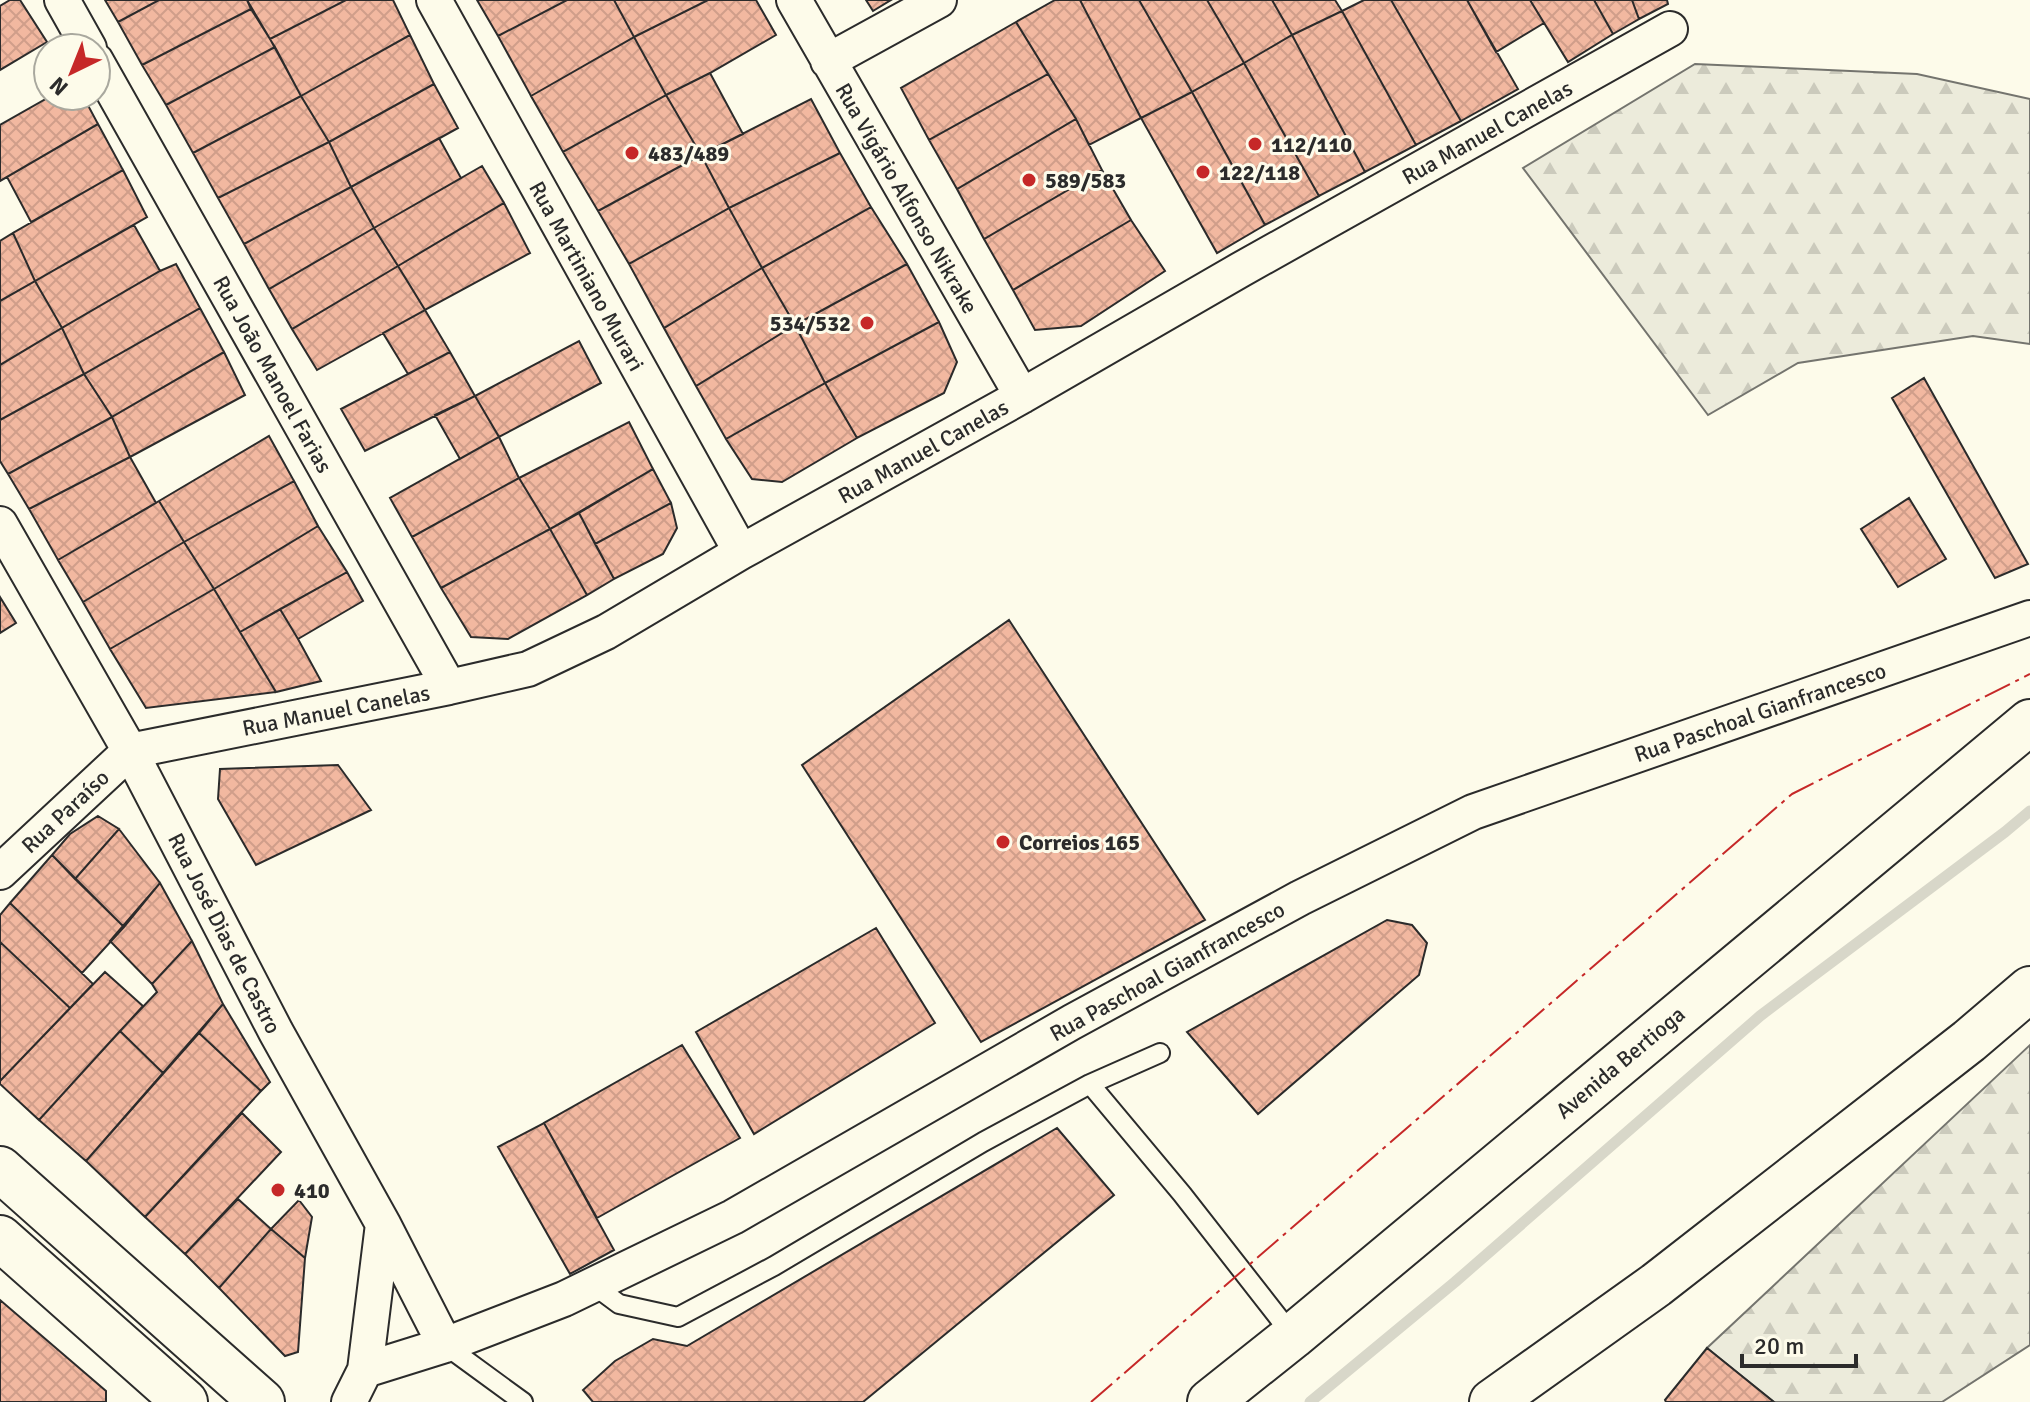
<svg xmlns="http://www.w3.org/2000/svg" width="2030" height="1402" font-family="Signika,sans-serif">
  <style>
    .forest { fill: url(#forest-firs); stroke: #74746e; stroke-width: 2 }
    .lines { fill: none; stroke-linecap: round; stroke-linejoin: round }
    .stream { stroke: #d8d7c9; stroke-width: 11 }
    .building { fill: url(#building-cross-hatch); stroke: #2b2b2b; stroke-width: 2 }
    .lane-casing { stroke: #2b2b2b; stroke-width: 22 }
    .street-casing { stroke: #2b2b2b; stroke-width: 38 }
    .secondary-casing { stroke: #2b2b2b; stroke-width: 48 }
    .lane { stroke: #fdfbea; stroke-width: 18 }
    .street { stroke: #fdfbea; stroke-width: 34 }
    .secondary { stroke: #fdfbea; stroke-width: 44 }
    .power { stroke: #c62828; stroke-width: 2; stroke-dasharray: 28 6 4 6; stroke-linecap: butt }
    .poi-dot { fill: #c62828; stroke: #fdfbea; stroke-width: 3 }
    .labels { text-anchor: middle; stroke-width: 6; stroke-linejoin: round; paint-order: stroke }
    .street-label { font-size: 22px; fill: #2b2b2b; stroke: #fdfbea }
    .poi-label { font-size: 22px; font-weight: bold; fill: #2b2b2b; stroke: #fdfbea; text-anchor: start }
  </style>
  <defs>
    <pattern id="forest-firs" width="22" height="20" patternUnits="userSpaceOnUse" patternTransform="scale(2)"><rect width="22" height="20" fill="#ecebdb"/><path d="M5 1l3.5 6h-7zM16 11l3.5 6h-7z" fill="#cbcabc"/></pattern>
    <pattern id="building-cross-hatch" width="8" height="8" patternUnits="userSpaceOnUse" patternTransform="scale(2)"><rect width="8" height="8" fill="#f2b8a0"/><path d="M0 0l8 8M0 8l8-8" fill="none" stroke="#d09e8a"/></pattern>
  </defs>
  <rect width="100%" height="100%" fill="#fdfbea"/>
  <path class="forest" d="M 1695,64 L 1917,74 L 2030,99 L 2030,344 L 1973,336 L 1798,363 L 1708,415 L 1523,168 Z
    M 2030,1045 L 2030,1345 L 1942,1402 L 1774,1402 L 1707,1348 Z"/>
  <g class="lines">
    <path class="stream" d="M 1310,1402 L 1455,1282 L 1760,1016 L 2005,832 L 2030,811"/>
  </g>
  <path class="building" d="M 10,0 L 20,0 L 47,42 L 0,70 L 0,6 Z
    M 105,0 L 159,0 L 118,22 Z
    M 159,0 L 247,0 L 251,9 L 142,65 L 118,22 Z
    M 247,0 L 346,0 L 270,39 Z
    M 346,0 L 393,0 L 410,35 L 301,96 L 270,39 Z
    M 477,0 L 567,0 L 498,36 Z
    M 567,0 L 614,0 L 634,37 L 531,96 L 498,36 Z
    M 614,0 L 708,0 L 634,37 Z
    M 708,0 L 756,0 L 776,35 L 710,73 L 666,95 L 634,37 Z
    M 866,0 L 891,0 L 873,11 Z
    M 1055,0 L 1080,0 L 1141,118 L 1089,145 L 1076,119 L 1016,22 Z
    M 1080,0 L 1139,0 L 1192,92 L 1141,118 Z
    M 1139,0 L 1207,0 L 1244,63 L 1192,92 Z
    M 1207,0 L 1272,0 L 1292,35 L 1244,63 Z
    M 1272,0 L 1335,0 L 1342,11 L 1292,35 Z
    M 1364,0 L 1391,0 L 1461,121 L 1416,145 L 1342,11 Z
    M 1391,0 L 1467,0 L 1518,89 L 1461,121 Z
    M 1467,0 L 1530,0 L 1544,23 L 1496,52 Z
    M 1530,0 L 1594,0 L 1613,34 L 1568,62 Z
    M 1594,0 L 1632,0 L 1639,19 L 1613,34 Z
    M 1632,0 L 1667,0 L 1668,4 L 1639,19 Z
    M 251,9 L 275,47 L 166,105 L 142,65 Z
    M 1342,11 L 1416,145 L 1365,172 L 1292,35 Z
    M 1016,22 L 1048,74 L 929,140 L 901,88 Z
    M 410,35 L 434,84 L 329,142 L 301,96 Z
    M 1292,35 L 1365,172 L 1319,196 L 1244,63 Z
    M 634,37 L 666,95 L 563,152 L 531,96 Z
    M 275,47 L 301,96 L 193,153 L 166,105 Z
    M 1244,63 L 1319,196 L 1265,225 L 1192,92 Z
    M 710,73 L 743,134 L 701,155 L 666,95 Z
    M 1048,74 L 1076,119 L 957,189 L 929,140 Z
    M 434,84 L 458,128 L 351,187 L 329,142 Z
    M 1192,92 L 1265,225 L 1217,253 L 1141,118 Z
    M 666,95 L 701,155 L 598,211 L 563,152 Z
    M 51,96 L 83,96 L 98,124 L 0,181 L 0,125 Z
    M 301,96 L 329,142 L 218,198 L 193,153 Z
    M 811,99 L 840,153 L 729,208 L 701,155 Z
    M 1076,119 L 1102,170 L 984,239 L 957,189 Z
    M 98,124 L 123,170 L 31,222 L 7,177 Z
    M 439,138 L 461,178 L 374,228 L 351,187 Z
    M 329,142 L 351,187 L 244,244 L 218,198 Z
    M 840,153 L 871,207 L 762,268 L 729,208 Z
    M 701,155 L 729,208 L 629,264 L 598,211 Z
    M 482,166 L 504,203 L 398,266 L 374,228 Z
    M 123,170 L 147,217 L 35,281 L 13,233 Z
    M 1102,170 L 1131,220 L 1013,290 L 984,239 Z
    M 351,187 L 374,228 L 269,289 L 244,244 Z
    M 504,203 L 530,253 L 425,310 L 398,266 Z
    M 871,207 L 907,264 L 795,325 L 762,268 Z
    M 729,208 L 762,268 L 664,328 L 629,264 Z
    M 1131,220 L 1165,271 L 1081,326 L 1035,330 L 1013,290 Z
    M 134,225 L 160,271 L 62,328 L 35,281 Z
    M 374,228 L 398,266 L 292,329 L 269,289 Z
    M 13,233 L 35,281 L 0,301 L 0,241 Z
    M 176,264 L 200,308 L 84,374 L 62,328 L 160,271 Z
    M 907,264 L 939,322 L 825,383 L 795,325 Z
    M 398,266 L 425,310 L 317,370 L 292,329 Z
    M 762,268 L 795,325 L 696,386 L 664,328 Z
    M 35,281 L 62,328 L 0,365 L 0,301 Z
    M 200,308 L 224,352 L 112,417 L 84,374 Z
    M 425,310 L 450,352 L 408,374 L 383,333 Z
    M 939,322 L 957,362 L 944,393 L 857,438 L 825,383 Z
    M 795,325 L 825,383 L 726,439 L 696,386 Z
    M 62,328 L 84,374 L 0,420 L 0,365 Z
    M 579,341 L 601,383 L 499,437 L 475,396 Z
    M 224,352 L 245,395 L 130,457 L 112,417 Z
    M 450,352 L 475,396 L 365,451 L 341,409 Z
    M 84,374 L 112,417 L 8,474 L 0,461 L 0,420 Z
    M 1924,378 L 2028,564 L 1995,578 L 1892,398 Z
    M 825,383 L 857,438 L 782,482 L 752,479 L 726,439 Z
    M 475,396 L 499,437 L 460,459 L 435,415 Z
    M 112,417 L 130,457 L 29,509 L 8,474 Z
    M 629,422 L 653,469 L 550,529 L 519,478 Z
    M 269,436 L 294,481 L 184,542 L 159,501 Z
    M 499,437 L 519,478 L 412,537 L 390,498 Z
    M 130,457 L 156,503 L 58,560 L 29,509 Z
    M 653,469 L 671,503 L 595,544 L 579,513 Z
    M 519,478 L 550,529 L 441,588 L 412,537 Z
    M 294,481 L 318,526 L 214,589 L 184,542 Z
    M 1909,498 L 1946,559 L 1898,587 L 1861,529 Z
    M 159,501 L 184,542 L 83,602 L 58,560 Z
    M 671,503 L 677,528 L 663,554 L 614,579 L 595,544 Z
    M 579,513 L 614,579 L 587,595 L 550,529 Z
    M 318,526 L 347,572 L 240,632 L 214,589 Z
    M 550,529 L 587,595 L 508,639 L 471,637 L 441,588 Z
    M 184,542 L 214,589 L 110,649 L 83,602 Z
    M 347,572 L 363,601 L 298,639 L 280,609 Z
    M 214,589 L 276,692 L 146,708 L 110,649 Z
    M 0,597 L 16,623 L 0,633 Z
    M 280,609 L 298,639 L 321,681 L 276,692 L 240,632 Z
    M 1009,620 L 1205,920 L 981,1042 L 802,765 Z
    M 338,765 L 371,810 L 256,865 L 218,799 L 220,769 Z
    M 98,816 L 119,829 L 75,879 L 52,855 L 70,834 Z
    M 119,829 L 160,883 L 124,927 L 75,879 Z
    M 52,855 L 124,927 L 82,973 L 10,903 Z
    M 160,883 L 192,941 L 152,984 L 110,941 Z
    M 10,903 L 93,984 L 70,1008 L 0,942 L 0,915 Z
    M 1387,920 L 1412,925 L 1427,943 L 1419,975 L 1258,1114 L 1187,1032 Z
    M 876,928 L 935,1023 L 754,1134 L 696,1032 Z
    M 192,941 L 223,1004 L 163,1073 L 120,1031 L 157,992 L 152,984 Z
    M 0,942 L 70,1008 L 0,1081 Z
    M 105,972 L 143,1006 L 39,1120 L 0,1084 L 0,1081 Z
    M 223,1004 L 270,1082 L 261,1091 L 199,1033 Z
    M 120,1031 L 163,1073 L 86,1161 L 39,1120 Z
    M 199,1033 L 261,1091 L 145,1217 L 86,1161 Z
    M 682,1045 L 740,1138 L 597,1218 L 544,1123 Z
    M 242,1113 L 281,1152 L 185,1254 L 145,1217 Z
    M 544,1123 L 614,1250 L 570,1274 L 498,1147 Z
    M 1057,1128 L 1114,1195 L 863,1402 L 593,1402 L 583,1390 L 615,1361 L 653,1339 L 687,1346 Z
    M 238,1199 L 271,1229 L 219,1288 L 185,1254 Z
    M 299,1200 L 312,1217 L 305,1258 L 271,1229 Z
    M 271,1229 L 305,1258 L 298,1352 L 285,1356 L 219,1288 Z
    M 0,1300 L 106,1391 L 106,1402 L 0,1402 Z
    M 1707,1348 L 1774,1402 L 1666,1402 L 1665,1400 Z"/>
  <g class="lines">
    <defs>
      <path id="lane" d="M 1090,1084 L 1182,1194 L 1293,1336
        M 592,1284 L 619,1304 L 678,1317 L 774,1266 L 983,1142 L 1090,1084 L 1160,1053
        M 445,1345 L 523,1402"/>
      <path id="street" d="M 62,0 L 89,48
        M 434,0 L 741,552
        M 794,0 L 1022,396
        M 96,61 L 449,687
        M 828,61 L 939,0
        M 0,524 L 130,751 L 276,1032 L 383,1224 L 445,1345
        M 130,751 L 449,687 L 528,669 L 606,632 L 741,552 L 1022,396 L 1240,270 L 1670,29
        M 0,872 L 130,751
        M 365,1370 L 445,1345 L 564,1299 L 733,1217 L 1072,1022 L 1300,898 L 1473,812 L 2030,618
        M 349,1402 L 365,1370 L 383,1224"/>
      <path id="secondary" d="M 0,1169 L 262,1402
        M 0,1238 L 185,1402
        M 1210,1402 L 1293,1336 L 2030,722
        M 1492,1402 L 1656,1285 L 1969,1041 L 2030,989"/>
    </defs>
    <use href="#lane" class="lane-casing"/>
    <use href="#street" class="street-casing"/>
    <use href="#secondary" class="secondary-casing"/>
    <use href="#lane" class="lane"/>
    <use href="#street" class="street"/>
    <use href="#secondary" class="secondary"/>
    <path class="power" d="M 1091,1402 L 1792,794 L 2030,674"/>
  </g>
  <g class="poi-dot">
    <circle cx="1255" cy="144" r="8"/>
    <circle cx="632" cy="153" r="8"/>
    <circle cx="1203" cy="172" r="8"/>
    <circle cx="1029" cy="180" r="8"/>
    <circle cx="867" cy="323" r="8"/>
    <circle cx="1003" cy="842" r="8"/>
    <circle cx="278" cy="1190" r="8"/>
  </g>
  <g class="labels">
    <g class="street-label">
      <text transform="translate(1487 132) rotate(-29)" y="8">Rua Manuel Canelas</text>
      <text transform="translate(907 198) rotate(60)" y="8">Rua Vigário Alfonso Nikrake</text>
      <text transform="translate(587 276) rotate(61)" y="8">Rua Martiniano Murari</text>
      <text transform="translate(273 374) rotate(61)" y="8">Rua João Manoel Farias</text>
      <text transform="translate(923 451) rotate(-29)" y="8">Rua Manuel Canelas</text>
      <text transform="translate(336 710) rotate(-11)" y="8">Rua Manuel Canelas</text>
      <text transform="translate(1760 712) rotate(-19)" y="8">Rua Paschoal Gianfrancesco</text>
      <text transform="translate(65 811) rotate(-43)" y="8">Rua Paraíso</text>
      <text transform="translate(225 933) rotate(63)" y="8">Rua José Dias de Castro</text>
      <text transform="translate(1167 971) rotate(-29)" y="8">Rua Paschoal Gianfrancesco</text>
      <text transform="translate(1620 1062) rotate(-40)" y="8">Avenida Bertioga</text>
    </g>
    <g class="poi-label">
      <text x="1271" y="152">112/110</text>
      <text x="648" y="161">483/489</text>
      <text x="1219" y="180">122/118</text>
      <text x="1045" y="188">589/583</text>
      <text x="851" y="331" text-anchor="end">534/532</text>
      <text x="1019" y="850">Correios 165</text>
      <text x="294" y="1198">410</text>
    </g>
  </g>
  <g transform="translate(72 72) rotate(223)"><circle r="38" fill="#fdfbea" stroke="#a9a89e" stroke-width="2"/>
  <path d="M0-6L14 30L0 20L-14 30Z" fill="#c62828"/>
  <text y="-12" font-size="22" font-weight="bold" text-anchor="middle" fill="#2b2b2b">N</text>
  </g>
  <path d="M1742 1354v12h114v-12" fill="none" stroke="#2b2b2b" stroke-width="4"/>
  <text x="1754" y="1354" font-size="24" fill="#2b2b2b" stroke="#fdfbea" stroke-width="6" paint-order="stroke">20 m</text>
</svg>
